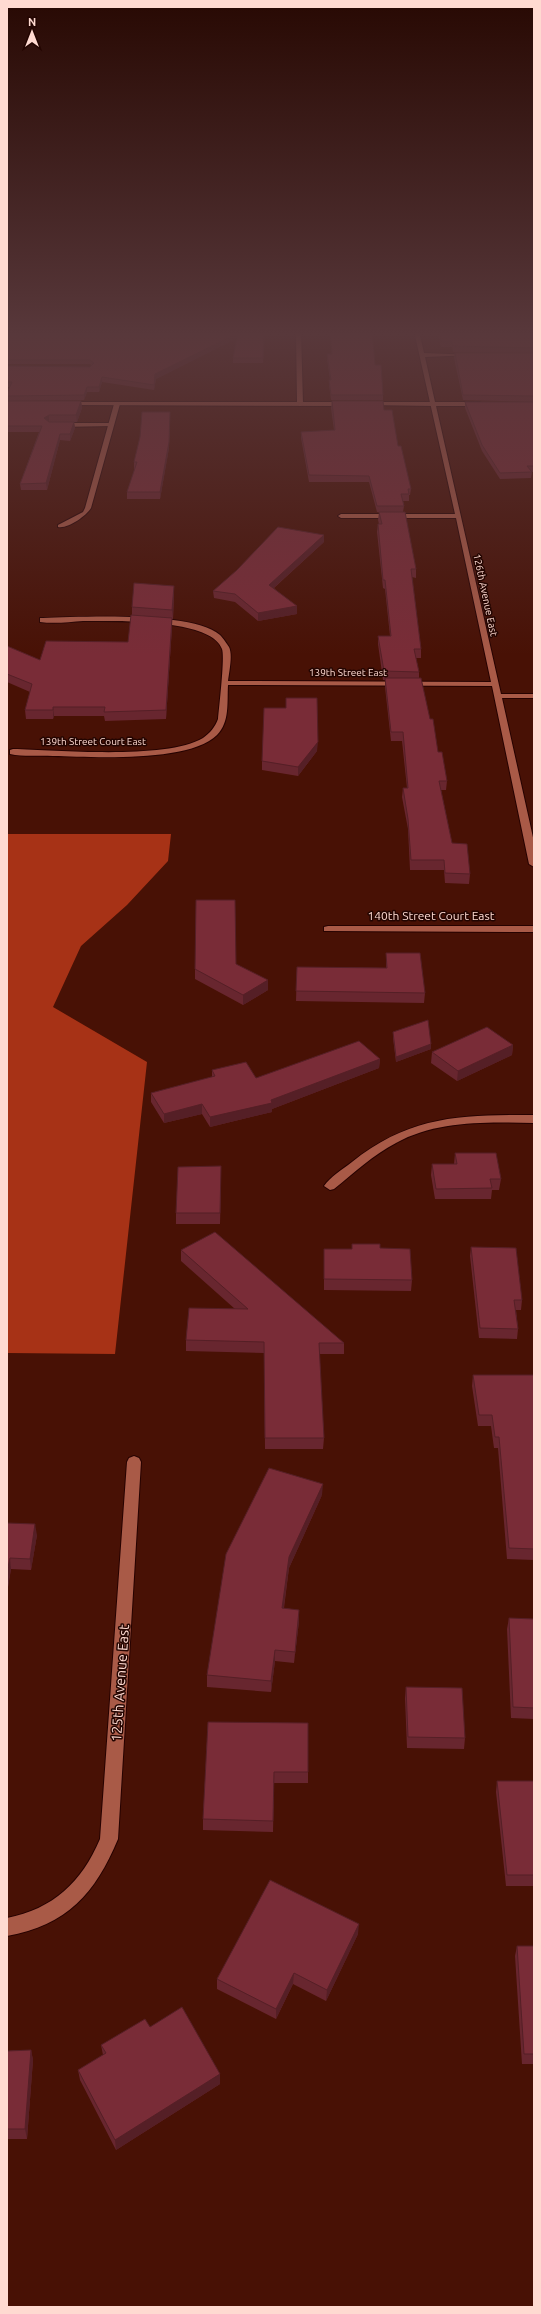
<svg xmlns="http://www.w3.org/2000/svg" width="541" height="2314" font-family="Ubuntu,sans-serif">
  <style>
    .forest { fill: #a73216 }
    .lines { fill: none; stroke-linecap: round; stroke-linejoin: round }
    .lane-casing { stroke: #260200; stroke-width: 2 }
    .street-casing { stroke: #260200; stroke-width: 2 }
    .secondary-casing { stroke: #260200; stroke-width: 2 }
    .lane { fill: #a95a47; fill-rule: evenodd }
    .street { fill: #a95a47; fill-rule: evenodd }
    .secondary { fill: #a95a47; fill-rule: evenodd }
    .wall { fill: #68262f }
    .shaded-wall { fill: #551f26 }
    .building { fill: #792c37; stroke: #551f26 }
    .labels { text-anchor: middle; stroke-width: 3; stroke-linejoin: round; paint-order: stroke }
    .far-street-label { font-size: 10px; fill: #ffdad1; stroke: #230501 }
    .street-label { font-size: 12px; fill: #ffdad1; stroke: #230501 }
    .near-street-label { font-size: 14px; fill: #ffdad1; stroke: #230501 }
  </style>
  <rect width="100%" height="100%" fill="#481105"/>
  <path class="forest" d="M 7,834 L 171,834 L 168,861 L 127,905 L 81,946 L 53,1007 L 147,1062 L 115,1354 L 7,1353 Z"/>
  <g class="lines">
    <defs>
      <path id="lane" d="M 111,423 L 113,426 L 58,427 L 55,425 L 58,423 Z"/>
      <path id="street" d="M 296,331 L 301,331 L 303,404 L 300,406 L 297,404 Z
        M 414,331 L 419,331 L 424,353 L 473,355 L 425,357 L 435,402 L 480,402 L 483,404 L 480,406 L 436,406 L 501,694 L 534,694 L 534,698 L 502,698 L 534,842 L 534,867 L 529,864 L 492,686 L 228,685 C 227,702 230,722 217,735 C 189,763 92,757 53,756 C 39,755 23,757 10,754 L 10,750 L 13,749 C 58,750 166,760 203,738 C 210,733 215,727 218,719 C 219,707 225,657 222,649 C 212,618 110,621 83,621 C 70,622 54,624 40,622 L 40,618 L 43,618 C 81,617 192,611 220,635 C 223,638 227,644 229,647 C 233,655 229,672 228,681 L 491,682 L 456,518 L 341,518 L 338,516 L 341,514 L 455,514 Z
        M 117,402 L 120,404 L 91,508 C 86,516 68,529 58,527 L 58,525 L 83,512 L 85,508 L 114,404 Z
        M 328,926 L 534,926 L 534,932 L 324,931 L 324,927 Z
        M 534,1115 L 534,1123 C 488,1122 437,1120 396,1143 C 373,1155 354,1173 334,1189 L 330,1190 L 324,1186 C 330,1177 343,1169 352,1162 C 411,1115 462,1115 534,1115 Z
        M 134,1456 L 139,1458 L 141,1462 L 118,1839 C 95,1894 67,1925 7,1936 L 7,1918 C 53,1909 82,1882 100,1839 L 127,1462 L 129,1458 Z"/>
      <path id="secondary" d="M 66,402 L 348,402 L 351,404 L 348,406 L 64,405 Z
        M 368,402 L 434,402 L 437,404 L 434,406 L 366,405 Z"/>
    </defs>
    <use href="#lane" class="lane-casing"/>
    <use href="#street" class="street-casing"/>
    <use href="#secondary" class="secondary-casing"/>
    <use href="#lane" class="lane"/>
    <use href="#street" class="street"/>
    <use href="#secondary" class="secondary"/>
  </g>
  <path class="wall" d="M 7,331 L 265,331 L 263,363 L 233,363 L 233,358 L 237,338 L 156,379 L 154,390 L 102,382 L 99,392 L 87,392 L 84,400 L 7,401 L 7,393 L 10,387 L 7,387 L 7,366 L 90,367 L 91,365 L 90,364 L 7,364 Z
    M 330,331 L 372,331 L 375,365 L 383,395 L 383,400 L 331,400 L 329,385 L 329,380 L 330,380 L 327,359 L 327,354 L 332,354 Z
    M 437,331 L 534,331 L 534,353 L 453,352 L 452,347 L 441,347 Z
    M 455,353 L 534,353 L 534,472 L 531,472 L 532,472 L 531,478 L 500,479 L 482,451 L 465,408 L 465,402 L 533,402 L 463,400 L 454,358 Z
    M 7,401 L 81,401 L 82,408 L 77,422 L 48,422 L 74,422 L 75,428 L 70,441 L 60,440 L 47,490 L 21,490 L 20,484 L 39,432 L 7,432 Z
    M 332,401 L 384,410 L 398,446 L 411,489 L 410,495 L 409,495 L 409,501 L 403,501 L 404,506 L 403,512 L 416,569 L 416,578 L 412,577 L 421,649 L 421,658 L 416,658 L 419,672 L 419,678 L 438,752 L 447,781 L 446,790 L 441,790 L 452,843 L 470,874 L 469,884 L 445,883 L 444,870 L 410,870 L 408,829 L 402,797 L 403,788 L 407,788 L 402,741 L 391,741 L 385,687 L 385,680 L 383,680 L 378,644 L 378,636 L 390,636 L 385,589 L 383,588 L 377,532 L 378,524 L 379,524 L 378,520 L 379,512 L 377,512 L 369,482 L 309,482 L 301,438 L 301,432 L 334,430 L 331,408 Z
    M 170,412 L 169,448 L 160,499 L 127,499 L 127,492 L 135,469 L 134,469 L 134,462 Z
    M 324,542 L 274,588 L 297,614 L 258,621 L 235,602 L 214,598 L 213,591 Z
    M 174,594 L 173,619 L 172,619 L 172,627 L 166,719 L 105,721 L 104,716 L 54,716 L 53,719 L 26,719 L 25,710 L 30,692 L 7,682 L 7,646 L 40,660 L 128,642 L 132,615 L 132,607 Z
    M 317,751 L 298,776 L 262,770 L 262,761 Z
    M 386,953 L 425,993 L 424,1003 L 296,1001 L 297,967 L 386,968 Z
    M 236,964 L 268,990 L 243,1005 L 195,979 L 195,969 Z
    M 393,1032 L 431,1044 L 431,1049 L 396,1062 L 393,1038 Z
    M 513,1045 L 512,1055 L 457,1081 L 431,1063 L 432,1052 Z
    M 380,1059 L 379,1068 L 272,1109 L 272,1112 L 210,1127 L 202,1114 L 164,1123 L 151,1102 L 151,1093 L 212,1077 L 212,1070 L 256,1078 Z
    M 455,1153 L 501,1179 L 499,1190 L 492,1190 L 491,1199 L 435,1199 L 431,1175 L 432,1164 L 454,1164 Z
    M 221,1166 L 221,1177 L 220,1224 L 176,1224 L 176,1213 Z
    M 471,1247 L 522,1300 L 521,1310 L 516,1310 L 518,1329 L 517,1339 L 479,1338 L 470,1256 Z
    M 380,1248 L 412,1280 L 411,1291 L 324,1290 L 324,1249 L 352,1249 Z
    M 181,1250 L 344,1343 L 344,1354 L 319,1354 L 324,1438 L 323,1449 L 265,1449 L 264,1353 L 186,1351 L 186,1340 L 235,1309 L 181,1261 Z
    M 473,1375 L 534,1375 L 534,1560 L 507,1559 L 498,1448 L 494,1448 L 491,1426 L 478,1426 L 472,1386 Z
    M 322,1495 L 289,1568 L 284,1608 L 299,1610 L 299,1621 L 294,1663 L 275,1661 L 271,1692 L 207,1687 L 207,1675 Z
    M 7,1523 L 37,1535 L 31,1570 L 11,1569 L 7,1593 Z
    M 509,1618 L 534,1619 L 534,1719 L 511,1718 L 507,1629 Z
    M 406,1687 L 465,1738 L 464,1749 L 407,1748 L 405,1698 Z
    M 208,1722 L 308,1772 L 308,1783 L 274,1783 L 273,1832 L 203,1830 L 203,1819 Z
    M 497,1781 L 534,1781 L 534,1886 L 506,1886 L 496,1792 Z
    M 358,1934 L 326,2001 L 293,1984 L 276,2019 L 217,1989 L 217,1979 Z
    M 517,1946 L 534,1946 L 534,2064 L 522,2064 L 515,1956 Z
    M 101,2045 L 220,2084 L 116,2150 L 80,2080 L 78,2070 L 103,2055 Z
    M 31,2050 L 33,2060 L 27,2139 L 7,2139 L 7,2051 Z"/>
  <path class="shaded-wall" d="M 238,333 L 238,338 L 156,379 L 154,390 L 154,385 L 155,374 Z
    M 102,377 L 102,382 L 99,392 L 99,387 Z
    M 87,387 L 87,392 L 84,400 L 84,395 Z
    M 81,401 L 82,408 L 77,422 L 76,415 Z
    M 170,412 L 169,448 L 160,499 L 160,492 Z
    M 49,415 L 49,422 L 45,425 L 44,418 Z
    M 74,422 L 75,428 L 70,441 L 70,434 Z
    M 60,434 L 60,440 L 47,490 L 46,483 Z
    M 324,535 L 324,542 L 269,592 L 269,585 Z
    M 174,586 L 174,594 L 173,619 L 172,610 Z
    M 297,606 L 297,614 L 258,621 L 258,613 Z
    M 172,618 L 172,627 L 166,719 L 166,710 Z
    M 53,707 L 54,716 L 53,719 Z
    M 318,742 L 317,751 L 298,776 L 298,767 Z
    M 268,980 L 268,990 L 243,1005 L 243,995 Z
    M 431,1044 L 431,1049 L 396,1062 L 396,1057 Z
    M 513,1045 L 512,1055 L 457,1081 L 458,1071 Z
    M 380,1059 L 379,1068 L 272,1109 L 272,1112 L 210,1127 L 210,1117 L 271,1100 Z
    M 202,1104 L 202,1114 L 164,1123 L 164,1114 Z
    M 221,1166 L 221,1177 L 220,1224 L 220,1213 Z
    M 323,1484 L 322,1495 L 289,1568 L 282,1620 L 282,1608 L 289,1557 Z
    M 35,1524 L 37,1535 L 31,1570 L 30,1559 Z
    M 10,1558 L 11,1569 L 7,1593 L 7,1572 Z
    M 299,1610 L 299,1621 L 294,1663 L 295,1652 Z
    M 275,1650 L 275,1661 L 271,1692 L 271,1681 Z
    M 7,1690 L 8,1698 L 7,1705 Z
    M 359,1924 L 358,1934 L 326,2001 L 327,1990 Z
    M 294,1973 L 293,1984 L 276,2019 L 276,2009 Z
    M 31,2050 L 33,2060 L 27,2139 L 25,2129 Z
    M 220,2074 L 220,2084 L 116,2150 L 115,2140 Z"/>
  <path class="building" d="M 7,331 L 264,331 L 263,358 L 233,358 L 238,333 L 155,374 L 154,385 L 102,377 L 99,387 L 87,387 L 84,395 L 7,396 L 7,393 L 12,382 L 7,382 L 7,366 L 90,367 L 94,363 L 90,360 L 7,360 Z
    M 330,331 L 372,331 L 375,365 L 381,365 L 383,395 L 331,395 L 329,380 L 331,380 L 327,354 L 332,354 Z
    M 439,331 L 534,331 L 534,348 L 453,346 L 452,342 L 442,342 Z
    M 455,353 L 534,353 L 534,396 L 463,395 Z
    M 7,401 L 81,401 L 76,415 L 49,415 L 44,418 L 49,422 L 74,422 L 70,434 L 60,434 L 46,483 L 20,484 L 42,426 L 7,426 Z
    M 332,401 L 383,401 L 384,410 L 392,410 L 398,446 L 401,446 L 411,489 L 408,489 L 409,494 L 401,494 L 404,506 L 377,506 L 369,476 L 309,475 L 301,432 L 335,430 Z
    M 465,402 L 534,402 L 534,466 L 527,466 L 532,472 L 500,473 L 482,445 Z
    M 142,412 L 170,412 L 169,442 L 160,492 L 127,492 L 137,462 L 134,462 L 140,437 Z
    M 379,512 L 405,512 L 416,569 L 411,569 L 421,649 L 414,649 L 419,672 L 384,671 L 378,636 L 391,636 L 385,580 L 383,580 L 378,524 L 382,524 Z
    M 278,527 L 324,535 L 269,585 L 297,606 L 258,613 L 235,594 L 213,591 L 237,570 Z
    M 134,583 L 174,586 L 172,610 L 132,607 Z
    M 131,615 L 172,618 L 166,710 L 104,712 L 105,707 L 53,707 L 53,710 L 25,710 L 32,684 L 7,674 L 7,646 L 40,660 L 46,641 L 128,642 Z
    M 385,678 L 421,678 L 430,719 L 433,719 L 438,752 L 442,752 L 447,781 L 439,781 L 452,843 L 467,844 L 470,874 L 445,873 L 444,860 L 411,860 L 408,819 L 403,788 L 408,788 L 403,732 L 391,732 Z
    M 286,698 L 317,698 L 318,742 L 298,767 L 262,761 L 264,708 L 286,708 Z
    M 196,900 L 235,900 L 236,964 L 268,980 L 243,995 L 195,969 Z
    M 386,953 L 420,953 L 425,993 L 296,991 L 297,967 L 387,968 Z
    M 428,1020 L 431,1044 L 396,1057 L 393,1032 Z
    M 487,1027 L 513,1045 L 458,1071 L 432,1052 Z
    M 359,1041 L 380,1059 L 271,1100 L 272,1103 L 210,1117 L 202,1104 L 164,1114 L 151,1093 L 215,1076 L 212,1070 L 246,1062 L 256,1078 Z
    M 455,1153 L 496,1153 L 501,1179 L 490,1179 L 492,1188 L 436,1189 L 432,1164 L 457,1164 Z
    M 221,1166 L 220,1213 L 176,1213 L 178,1167 Z
    M 215,1232 L 344,1343 L 319,1343 L 324,1438 L 265,1438 L 264,1342 L 186,1340 L 189,1308 L 248,1309 L 181,1250 Z
    M 352,1244 L 380,1244 L 380,1248 L 410,1249 L 412,1280 L 324,1279 L 324,1249 L 352,1249 Z
    M 471,1247 L 516,1248 L 522,1300 L 514,1300 L 518,1329 L 480,1328 Z
    M 473,1375 L 534,1375 L 534,1549 L 509,1548 L 499,1437 L 495,1437 L 492,1415 L 479,1415 Z
    M 269,1468 L 323,1484 L 289,1557 L 282,1608 L 299,1610 L 295,1652 L 275,1650 L 271,1681 L 207,1675 L 226,1554 Z
    M 7,1523 L 35,1524 L 30,1559 L 10,1558 L 7,1572 Z
    M 509,1618 L 534,1619 L 534,1708 L 513,1707 Z
    M 406,1687 L 462,1688 L 465,1738 L 408,1737 Z
    M 208,1722 L 308,1723 L 308,1772 L 274,1772 L 273,1821 L 203,1819 Z
    M 497,1781 L 534,1781 L 534,1875 L 507,1875 Z
    M 270,1880 L 359,1924 L 327,1990 L 294,1973 L 276,2009 L 217,1979 Z
    M 517,1946 L 534,1946 L 534,2054 L 524,2054 Z
    M 182,2007 L 220,2074 L 115,2140 L 78,2070 L 106,2053 L 101,2045 L 145,2019 L 150,2027 Z
    M 31,2050 L 25,2129 L 7,2129 L 7,2051 Z"/>
  <linearGradient id="sky" x2="0" y2="1"><stop stop-color="#280903"/><stop offset="0.51" stop-color="#58383b"/><stop offset="1" stop-color="#58383b" stop-opacity="0"/></linearGradient>
  <rect width="541" height="655" fill="url(#sky)"/>
  <g class="labels">
    <g class="far-street-label">
      <text transform="translate(486 595) rotate(78)" y="4">126th Avenue East</text>
      <text x="348" y="676">139th Street East</text>
      <text x="93" y="745">139th Street Court East</text>
    </g>
    <g class="street-label">
      <text x="431" y="920">140th Street Court East</text>
    </g>
    <g class="near-street-label">
      <text transform="translate(120 1683) rotate(-86)" y="5">125th Avenue East</text>
    </g>
  </g>
  <rect width="541" height="2314" fill="none" stroke="#ffdad1" stroke-width="16"/>
  <g transform="translate(32 32)" stroke="#230501" stroke-width="3" paint-order="stroke">
  <path d="M0-3L7 15L0 10L-7 15Z" fill="#ffdad1"/>
  <text y="-6" font-size="11" font-weight="bold" text-anchor="middle" fill="#ffdad1">N</text>
  </g>
</svg>
